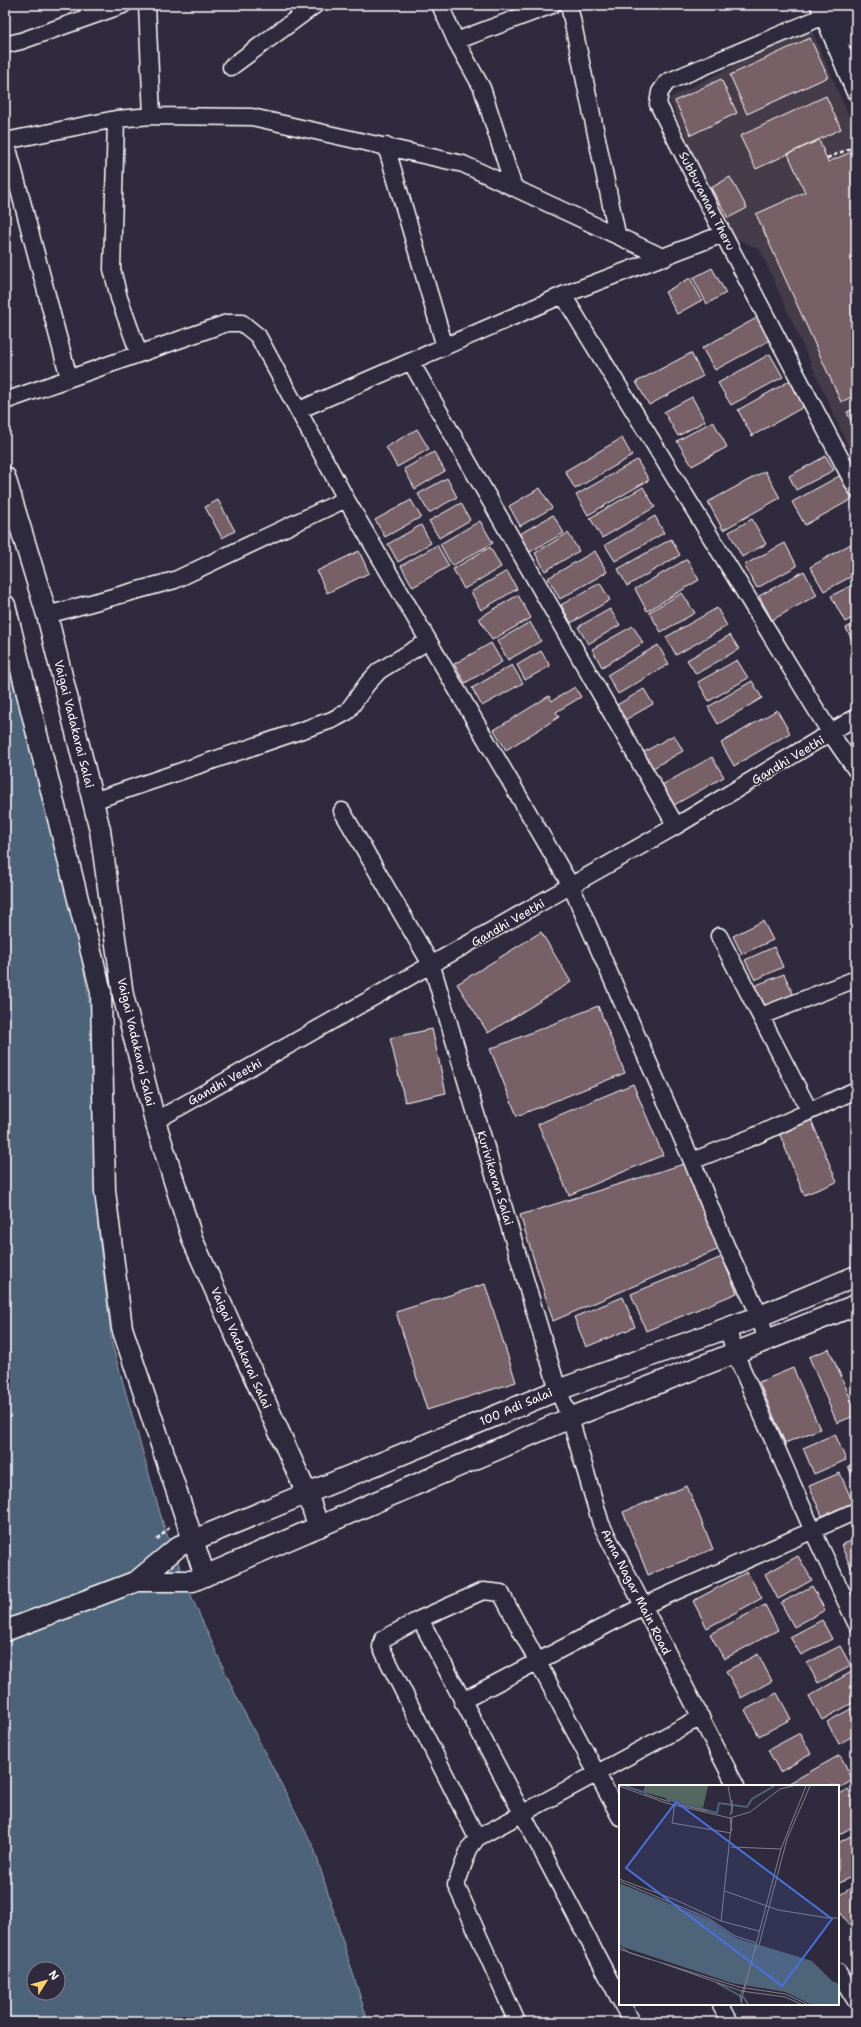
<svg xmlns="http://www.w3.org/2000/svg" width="861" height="2027" font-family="'Shantell Sans',sans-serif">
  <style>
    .built { fill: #453a49 }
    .water { fill: #4e6479; stroke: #95a2af; fill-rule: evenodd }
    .building { fill: #776066; stroke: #fff }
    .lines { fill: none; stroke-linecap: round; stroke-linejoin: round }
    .minor-casing { stroke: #fff; stroke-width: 19 }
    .major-casing { stroke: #fff; stroke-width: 23 }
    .path { stroke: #fff; stroke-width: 2.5; stroke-dasharray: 4 3; stroke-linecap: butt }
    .minor { stroke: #2f2a3d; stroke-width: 16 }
    .major { stroke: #2f2a3d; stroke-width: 20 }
    .labels { text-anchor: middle; stroke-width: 3; stroke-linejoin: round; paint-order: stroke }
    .street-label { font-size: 12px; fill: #fff; stroke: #2f2a3d }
    .inset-river { fill: none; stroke: #4e6479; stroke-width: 2 }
    .inset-road { fill: none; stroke: #827f8b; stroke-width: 1 }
    .view { fill: #4a71e0; fill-opacity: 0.15; stroke: #4a71e0; stroke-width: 2 }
    .inset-edge { fill: none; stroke: #fff; stroke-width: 2 }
  </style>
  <rect width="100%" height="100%" fill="#2f2a3d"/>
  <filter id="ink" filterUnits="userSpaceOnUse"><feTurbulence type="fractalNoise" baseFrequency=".025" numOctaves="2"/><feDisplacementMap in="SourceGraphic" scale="8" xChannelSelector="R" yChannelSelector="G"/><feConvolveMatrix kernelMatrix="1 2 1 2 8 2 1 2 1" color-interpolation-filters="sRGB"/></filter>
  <g filter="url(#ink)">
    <path class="built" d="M 811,28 L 856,133 L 856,464 L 760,250 L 725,233 L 669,98 Z"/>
    <path class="water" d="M 5,630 L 38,781 L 78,937 L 93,1023 L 98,1228 L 112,1344 L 164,1527 L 195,1605 L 237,1698 L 314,1848 L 368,2022 L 5,2022 ZM 34,1969 L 58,1969 L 58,1993 L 34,1993 Z"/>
    <path class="building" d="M 810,38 L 828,77 L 747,114 L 730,75 Z
      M 721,79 L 737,113 L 691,135 L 675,101 Z
      M 826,96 L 841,129 L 756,169 L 740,136 Z
      M 819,140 L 828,162 L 856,150 L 856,395 L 841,402 L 756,214 L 805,192 L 788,154 Z
      M 730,177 L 747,208 L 728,218 L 711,188 Z
      M 712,268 L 726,293 L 707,304 L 693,278 Z
      M 690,278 L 702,300 L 677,314 L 665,292 Z
      M 764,314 L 776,337 L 715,370 L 702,348 Z
      M 691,353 L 703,376 L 649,405 L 636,382 Z
      M 770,354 L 783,377 L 731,405 L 718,383 Z
      M 793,379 L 807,405 L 752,436 L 738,410 Z
      M 692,397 L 705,421 L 678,436 L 664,412 Z
      M 856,408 L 856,427 L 854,428 L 847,412 Z
      M 713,421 L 727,447 L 692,466 L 677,441 Z
      M 417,429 L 429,449 L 397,467 L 386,447 Z
      M 622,438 L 632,456 L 575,489 L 565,471 Z
      M 434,452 L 445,471 L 415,489 L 404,469 Z
      M 826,456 L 834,470 L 796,490 L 789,476 Z
      M 637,460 L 649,480 L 588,515 L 576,495 Z
      M 765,471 L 780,498 L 723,530 L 708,502 Z
      M 841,475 L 854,498 L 805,525 L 792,502 Z
      M 447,478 L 457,497 L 429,513 L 418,494 Z
      M 643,487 L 655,507 L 602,538 L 590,518 Z
      M 540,488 L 552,508 L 520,526 L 509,506 Z
      M 218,500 L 235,531 L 222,538 L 205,507 Z
      M 411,500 L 421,517 L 385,537 L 375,520 Z
      M 461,503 L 470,520 L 439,538 L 429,521 Z
      M 553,515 L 564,533 L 528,553 L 518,535 Z
      M 655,516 L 664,533 L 615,561 L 605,545 Z
      M 752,519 L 766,544 L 742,557 L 729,532 Z
      M 480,521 L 493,543 L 452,566 L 440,544 Z
      M 421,525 L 431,543 L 398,562 L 388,544 Z
      M 568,533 L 579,551 L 545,571 L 535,553 Z
      M 671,539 L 680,555 L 627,586 L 618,569 Z
      M 856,541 L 856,574 L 824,591 L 810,567 Z
      M 785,543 L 797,566 L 757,588 L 744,565 Z
      M 437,545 L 449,566 L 413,587 L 401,566 Z
      M 490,547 L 501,567 L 464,589 L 453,569 Z
      M 359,551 L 369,573 L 327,593 L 317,571 Z
      M 595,551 L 607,572 L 560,599 L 548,578 Z
      M 687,559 L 699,580 L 647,611 L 635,589 Z
      M 507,571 L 517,589 L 481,610 L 471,592 Z
      M 804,571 L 817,595 L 772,620 L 759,596 Z
      M 600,583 L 610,600 L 571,623 L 561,605 Z
      M 856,583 L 856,616 L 845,622 L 831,596 Z
      M 682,593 L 695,613 L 661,632 L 649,612 Z
      M 518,595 L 531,618 L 492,640 L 479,618 Z
      M 717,608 L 727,626 L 676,655 L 666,637 Z
      M 610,609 L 620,625 L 588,644 L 578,627 Z
      M 530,622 L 541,641 L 508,660 L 497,641 Z
      M 856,623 L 856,643 L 854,644 L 846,628 Z
      M 633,626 L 643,643 L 602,667 L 592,649 Z
      M 730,635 L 739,649 L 696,674 L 687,660 Z
      M 491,643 L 502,662 L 465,683 L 454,664 Z
      M 658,645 L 669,664 L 618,694 L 607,675 Z
      M 541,651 L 550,666 L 525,680 L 517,665 Z
      M 737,660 L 748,678 L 709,701 L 698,682 Z
      M 512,665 L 523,683 L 482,706 L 472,688 Z
      M 752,681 L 762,698 L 718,724 L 708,707 Z
      M 575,687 L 581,697 L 556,712 L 559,717 L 506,750 L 494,730 L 549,696 L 552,701 Z
      M 644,689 L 653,704 L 625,720 L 617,705 Z
      M 777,710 L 790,733 L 734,766 L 721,743 Z
      M 674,735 L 683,751 L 653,768 L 644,752 Z
      M 712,757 L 724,777 L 674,805 L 662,785 Z
      M 763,921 L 773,940 L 742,954 L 733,936 Z
      M 541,932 L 571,982 L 488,1033 L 457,984 Z
      M 774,947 L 783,967 L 755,980 L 745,960 Z
      M 784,974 L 796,1000 L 765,1012 L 754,986 Z
      M 598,1006 L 625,1073 L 517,1116 L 490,1049 Z
      M 432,1029 L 446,1093 L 405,1102 L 390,1038 Z
      M 633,1084 L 663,1155 L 569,1195 L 538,1124 Z
      M 810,1117 L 837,1182 L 804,1195 L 778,1130 Z
      M 687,1163 L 726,1246 L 553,1321 L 520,1215 Z
      M 722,1257 L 737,1293 L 646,1331 L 631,1294 Z
      M 485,1284 L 516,1382 L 427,1410 L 396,1312 Z
      M 623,1297 L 635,1327 L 586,1347 L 574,1317 Z
      M 829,1349 L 856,1411 L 856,1415 L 837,1423 L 809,1357 Z
      M 793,1368 L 820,1429 L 785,1443 L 759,1382 Z
      M 835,1434 L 846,1460 L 814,1474 L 803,1448 Z
      M 856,1463 L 856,1484 L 848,1466 Z
      M 840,1473 L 853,1503 L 822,1516 L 809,1486 Z
      M 687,1486 L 713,1549 L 648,1575 L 623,1512 Z
      M 856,1539 L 856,1579 L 841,1545 Z
      M 798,1556 L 812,1580 L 778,1599 L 765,1574 Z
      M 747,1572 L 762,1598 L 707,1628 L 693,1601 Z
      M 812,1586 L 825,1610 L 794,1627 L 781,1603 Z
      M 765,1605 L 778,1630 L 724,1659 L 710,1634 Z
      M 822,1620 L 832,1639 L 801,1655 L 790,1637 Z
      M 840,1646 L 851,1666 L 818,1683 L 807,1663 Z
      M 758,1654 L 772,1681 L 741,1698 L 726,1671 Z
      M 855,1670 L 856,1701 L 822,1720 L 809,1696 Z
      M 777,1693 L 791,1719 L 759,1736 L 745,1710 Z
      M 856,1706 L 856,1734 L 839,1744 L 827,1722 Z
      M 800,1733 L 811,1754 L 780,1772 L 768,1750 Z
      M 840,1755 L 853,1780 L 838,1789 L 838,1786 L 784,1786 Z
      M 848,1789 L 856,1803 L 856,1825 L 838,1835 L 838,1795 Z
      M 856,1833 L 856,1874 L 838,1884 L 838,1843 Z
      M 856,1885 L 856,1920 L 848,1925 L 838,1908 L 838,1896 Z"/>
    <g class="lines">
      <defs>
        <path id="minor" d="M 147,5 L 152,116
          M 440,5 L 456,41 L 482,88 L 514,188
          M 569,5 L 617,234
          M 836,11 L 667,82 L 660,92 L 658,104 L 723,234 L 856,488
          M 456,41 L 552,5
          M 5,45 L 21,41 L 123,5
          M 231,67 L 315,5
          M 116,119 L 112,269 L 119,298 L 139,354
          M 5,141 L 116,119 L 152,116 L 252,117 L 463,164 L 665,258
          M 6,141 L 69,378
          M 386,146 L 445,347
          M 563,295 L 831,734 L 856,770
          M 411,362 L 676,826
          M 5,401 L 227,323 L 242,323 L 258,336 L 346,499 L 571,886 L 692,1161 L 726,1246 L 760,1316 L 766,1340
          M 299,410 L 563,295 L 723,234
          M 47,615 L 175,580 L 346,499
          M 93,801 L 332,720 L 347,712 L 367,684 L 379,671 L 428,641
          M 342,811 L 432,966 L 558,1390 L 570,1418 L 601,1524 L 736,1786
          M 719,936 L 809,1110
          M 761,1016 L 856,979
          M 155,1121 L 676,826 L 856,717
          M 692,1161 L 755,1136 L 856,1090
          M 727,1327 L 735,1353 L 812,1529 L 856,1623
          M 420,1619 L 620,2000
          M 462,1701 L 643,1606 L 856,1511
          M 477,1838 L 381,1647 L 383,1639 L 420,1619 L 483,1591 L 501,1593 L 620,1817
          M 838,1972 L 856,2001
          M 622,2004 L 632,2022
          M 720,2004 L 730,2022
          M 517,2022 L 456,1885 L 469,1849 L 477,1838 L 701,1717"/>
        <path id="major" d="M 821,5 L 856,90
          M 842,5 L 856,38
          M 5,477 L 47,615 L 100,830 L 123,995 L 155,1121 L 193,1241 L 307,1494 L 319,1527
          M 5,605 L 101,992 L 105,1191 L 122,1328 L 205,1576
          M 137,1581 L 193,1581 L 570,1418 L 856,1305
          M 5,1631 L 137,1581 L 179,1546 L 558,1390 L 760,1316 L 856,1276"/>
      </defs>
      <use href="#minor" class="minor-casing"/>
      <use href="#major" class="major-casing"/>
      <path class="path" d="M 827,158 L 856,146
        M 157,1540 L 169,1528"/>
      <use href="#minor" class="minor"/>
      <use href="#major" class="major"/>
    </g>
  </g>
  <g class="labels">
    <g class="street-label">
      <text transform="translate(707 201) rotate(63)" y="4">Subburaman Theru</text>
      <text transform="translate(74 724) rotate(76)" y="4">Vaigai Vadakarai Salai</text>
      <text transform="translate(788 760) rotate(-31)" y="4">Gandhi Veethi</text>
      <text transform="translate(508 923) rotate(-30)" y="4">Gandhi Veethi</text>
      <text transform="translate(136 1042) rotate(77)" y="4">Vaigai Vadakarai Salai</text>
      <text transform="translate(225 1082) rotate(-29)" y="4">Gandhi Veethi</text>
      <text transform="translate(495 1178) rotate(73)" y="4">Kurivikaran Salai</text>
      <text transform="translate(241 1348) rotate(66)" y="4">Vaigai Vadakarai Salai</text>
      <text transform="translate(516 1407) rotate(-23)" y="4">100 Adi Salai</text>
      <text transform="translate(636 1592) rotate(63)" y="4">Anna Nagar Main Road</text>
    </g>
  </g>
  <g transform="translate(619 1785)">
    <rect width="220" height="220" fill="#2f2a3d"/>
    <path d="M 26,1 L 89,1 L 84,23 L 24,7 Z" fill="#556860"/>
    <path d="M 0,98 L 91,135 L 117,153 L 193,176 L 213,196 L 220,199 L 220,219 L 191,219 L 166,207 L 113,198 L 4,162 L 0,159 Z" fill="#4e6479"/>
    <path class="inset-river" d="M 6,1 L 27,8M 47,14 L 98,28 L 100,18 L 128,22 L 133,14 L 155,1M 98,198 L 125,213 L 129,219"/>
    <path class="inset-road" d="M 0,1 L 47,18 L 111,33M 109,1 L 113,23 L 111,30M 26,9 L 51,17M 113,15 L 113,29M 56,18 L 53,38 L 112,48M 62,20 L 88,26M 111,33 L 113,46M 111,33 L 131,27 L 161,4 L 174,1M 112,62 L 162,64M 0,94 L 57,115 L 102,136 L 140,146M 0,96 L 89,133 L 116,151 L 138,158M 106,106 L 159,125 L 209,133 L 220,133M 102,136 L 113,33M 0,161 L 11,168 L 120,202 L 166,209 L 188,219M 0,164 L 30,174M 137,164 L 140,160 L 168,54 L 191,1M 43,178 L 122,206 L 166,212 L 182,219M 122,217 L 162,64 L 187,1M 123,219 L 121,212 L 127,197"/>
    <path class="view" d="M 57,17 L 213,134 L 163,201 L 7,83 Z"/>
    <rect width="220" height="220" class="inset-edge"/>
  </g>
  <rect width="861" height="2027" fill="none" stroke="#2f2a3d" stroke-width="20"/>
  <rect x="10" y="10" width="841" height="2007" fill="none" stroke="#fff" stroke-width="1.5" filter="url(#ink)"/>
  <g transform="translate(46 1981) rotate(53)"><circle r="19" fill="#2f2a3d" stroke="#827f8b"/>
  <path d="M0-3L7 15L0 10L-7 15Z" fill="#ffd166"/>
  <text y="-6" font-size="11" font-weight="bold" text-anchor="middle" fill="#ffffff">N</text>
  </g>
</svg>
